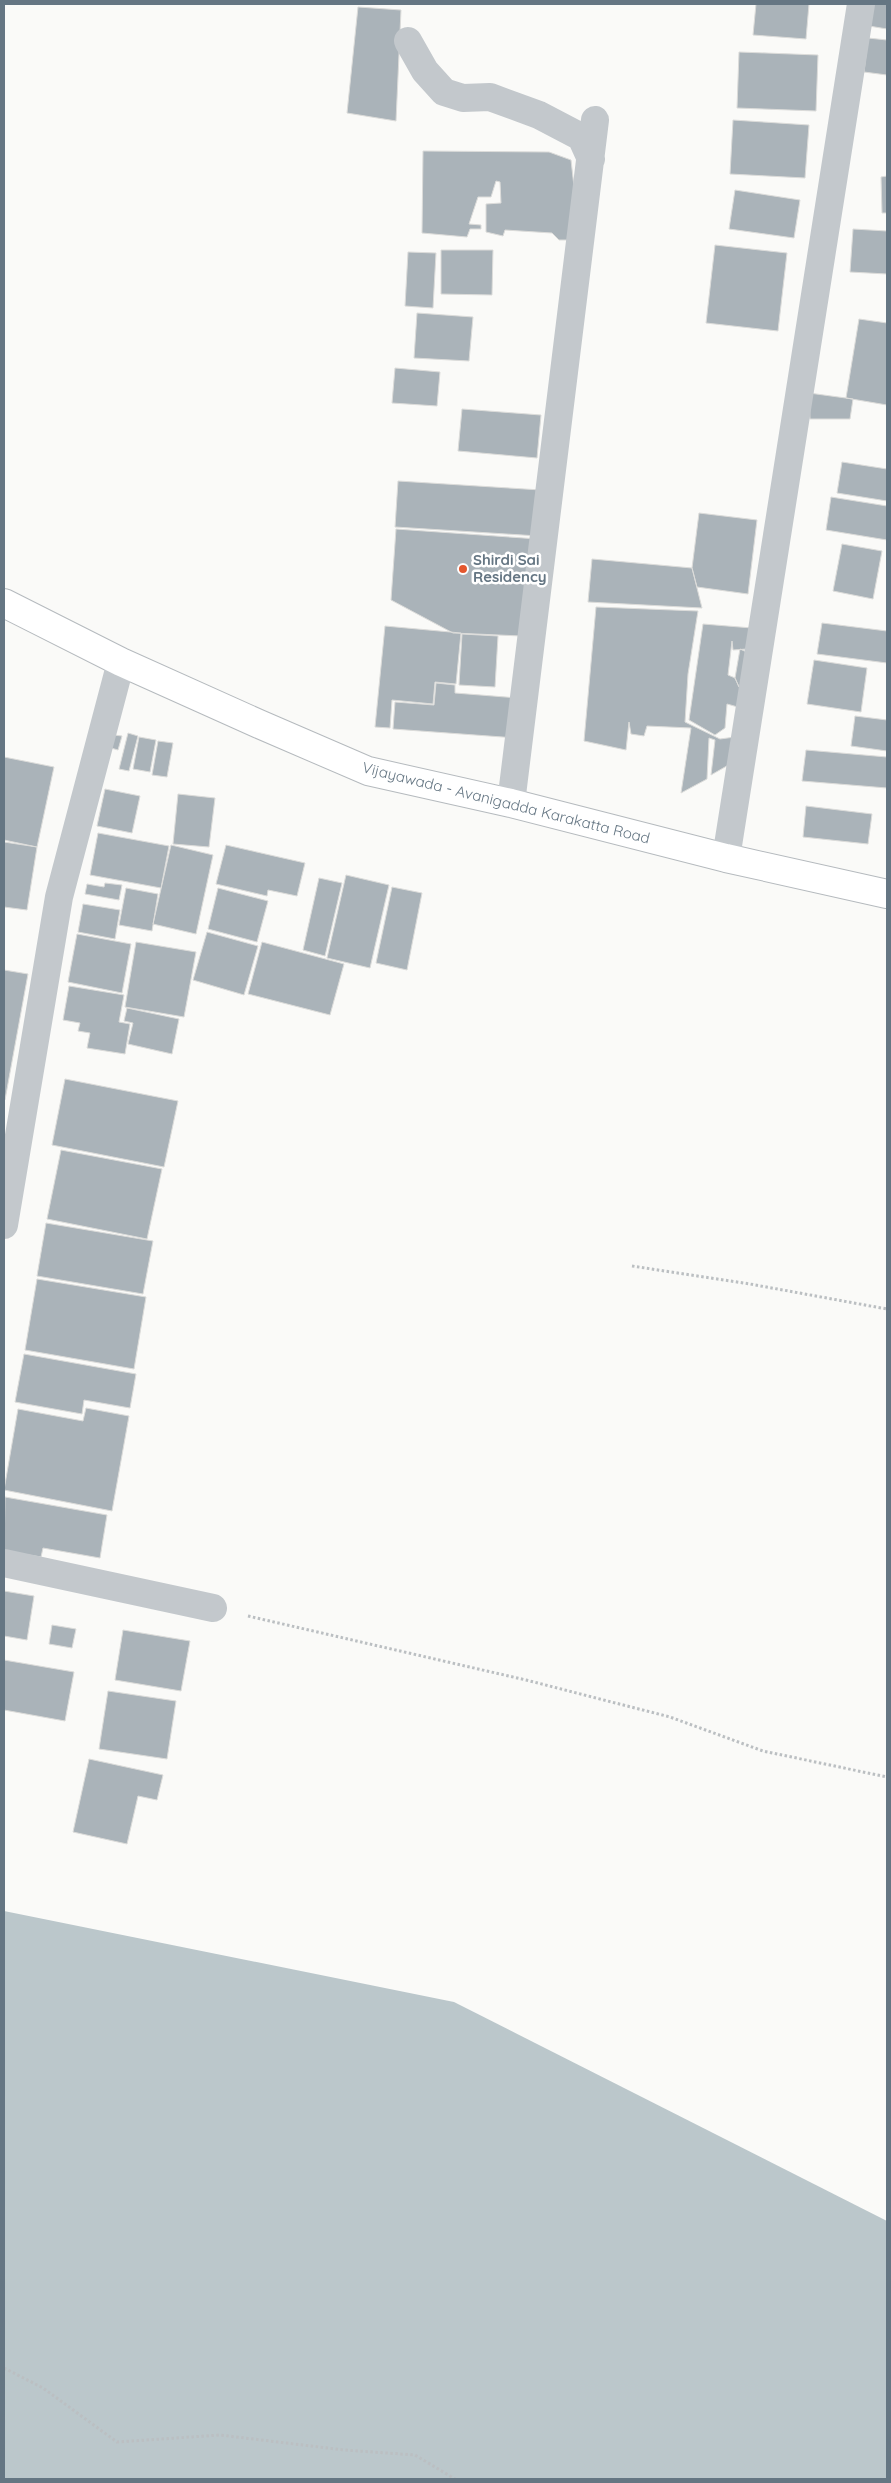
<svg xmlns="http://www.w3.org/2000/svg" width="891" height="2483" font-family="Quicksand,sans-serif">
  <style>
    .water { fill: #bbc7cb }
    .building { fill: #aab3b9; stroke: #dcdcda }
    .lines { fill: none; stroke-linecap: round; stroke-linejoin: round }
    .major-casing { stroke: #b5babe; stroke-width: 30 }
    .path { stroke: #bbbfc2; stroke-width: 3; stroke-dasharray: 2.5 2.5; stroke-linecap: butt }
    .minor { stroke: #c3c8cc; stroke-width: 28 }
    .major { stroke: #fff; stroke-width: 28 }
    .poi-dot { fill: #e4572e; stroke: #fff; stroke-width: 2 }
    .labels { text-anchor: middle; stroke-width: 5; stroke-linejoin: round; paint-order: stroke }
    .poi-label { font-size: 15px; font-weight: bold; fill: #657683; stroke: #fff; text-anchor: start }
    .street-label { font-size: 15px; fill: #657683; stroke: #fff }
  </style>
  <rect width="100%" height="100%" fill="#fafaf8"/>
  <path class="water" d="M 4,1911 L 454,2002 L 887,2221 L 887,2479 L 4,2479 Z"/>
  <path class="building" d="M 756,4 L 809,4 L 806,39 L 753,35 Z
    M 866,4 L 887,4 L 887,29 L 863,25 Z
    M 358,7 L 401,10 L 396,121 L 347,113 Z
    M 868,38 L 887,40 L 887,75 L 864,72 Z
    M 739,52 L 818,55 L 816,111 L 737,108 Z
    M 733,120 L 809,125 L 805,178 L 730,174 Z
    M 423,151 L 549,152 L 571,160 L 578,222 L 569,240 L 559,240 L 552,233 L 505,230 L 503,236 L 486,232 L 486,204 L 501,203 L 500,182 L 496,181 L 491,197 L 478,197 L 469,224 L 481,225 L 481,229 L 470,229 L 467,237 L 422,233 Z
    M 887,176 L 887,213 L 882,213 L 881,177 Z
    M 735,190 L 800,200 L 794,238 L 729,229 Z
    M 853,229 L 887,231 L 887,274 L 850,272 Z
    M 715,245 L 787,253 L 778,331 L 706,323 Z
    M 441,250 L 493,250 L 492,295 L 441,294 Z
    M 408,252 L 436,253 L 433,308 L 405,306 Z
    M 417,313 L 473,317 L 469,361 L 414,358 Z
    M 859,319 L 887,323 L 887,405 L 846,398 Z
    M 395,368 L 440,372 L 437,406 L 392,403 Z
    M 809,393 L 853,399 L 850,419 L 810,419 Z
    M 462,409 L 541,415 L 537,458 L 458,451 Z
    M 842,462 L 887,469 L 887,501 L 837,493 Z
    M 398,481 L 541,490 L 538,536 L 395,527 Z
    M 831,497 L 887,506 L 887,540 L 826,530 Z
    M 699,513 L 757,520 L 748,594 L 697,587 L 692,568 Z
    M 396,529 L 538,539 L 521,636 L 453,633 L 391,600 Z
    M 842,544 L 882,551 L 873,599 L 833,591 Z
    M 592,559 L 692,568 L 702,608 L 588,602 Z
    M 596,607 L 698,611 L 688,674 L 685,722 L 720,739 L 735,737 L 739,759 L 711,775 L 715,740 L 709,738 L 707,779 L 681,793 L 691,728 L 647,726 L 644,736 L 631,734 L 629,722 L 626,750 L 584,741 Z
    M 822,623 L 887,631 L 887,663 L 817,654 Z
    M 703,624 L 752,628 L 747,649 L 733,650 L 732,641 L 728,675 L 735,678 L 739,687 L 745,687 L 745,709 L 727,704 L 725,728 L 715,735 L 689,720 Z
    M 385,626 L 461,633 L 456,684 L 435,682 L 433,704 L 392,700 L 390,728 L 375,727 Z
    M 462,634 L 498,636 L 495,687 L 459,685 Z
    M 740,649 L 753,655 L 749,688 L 739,687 L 735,678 Z
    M 814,660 L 867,668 L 861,712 L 807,704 Z
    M 436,683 L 455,685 L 455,693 L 518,698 L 516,738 L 393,729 L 395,702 L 434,705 Z
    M 855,716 L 887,720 L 887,751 L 851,746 Z
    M 128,733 L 138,736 L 129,771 L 119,769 Z
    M 114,735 L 122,736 L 118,750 L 111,748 Z
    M 139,737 L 156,740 L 150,772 L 133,769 Z
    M 158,741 L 173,743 L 167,777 L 152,775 Z
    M 806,750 L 887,757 L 887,788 L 802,781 Z
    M 4,757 L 54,767 L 37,847 L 4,840 Z
    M 105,789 L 140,796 L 132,833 L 97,826 Z
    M 178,794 L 215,798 L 209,847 L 173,844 Z
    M 806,806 L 872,814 L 868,844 L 803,837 Z
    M 98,833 L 169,846 L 161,888 L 90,875 Z
    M 4,842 L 37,847 L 27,910 L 4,907 Z
    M 171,845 L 213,855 L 196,934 L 153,924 Z
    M 226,845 L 305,863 L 297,896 L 268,890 L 267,896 L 216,884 Z
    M 346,875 L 389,885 L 370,968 L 327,958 Z
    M 319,878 L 342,883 L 325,956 L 303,950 Z
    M 105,883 L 122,885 L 119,900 L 85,894 L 87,884 L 104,887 Z
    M 392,887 L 422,893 L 407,970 L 376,963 Z
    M 126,888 L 158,894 L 152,931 L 119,925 Z
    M 218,888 L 268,901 L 257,942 L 208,929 Z
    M 83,904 L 120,910 L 115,939 L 78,932 Z
    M 207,932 L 258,946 L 244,995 L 193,980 Z
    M 77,934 L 131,944 L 122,993 L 68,982 Z
    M 136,942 L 196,952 L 184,1017 L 125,1007 Z
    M 262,942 L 344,964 L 330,1015 L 248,994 Z
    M 4,970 L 28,974 L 5,1100 L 4,1100 Z
    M 69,986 L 124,995 L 119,1022 L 130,1024 L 125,1054 L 87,1048 L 90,1033 L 78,1031 L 80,1023 L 63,1020 Z
    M 127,1008 L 179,1019 L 172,1054 L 128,1044 L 133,1023 L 124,1021 Z
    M 65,1079 L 178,1101 L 164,1167 L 52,1145 Z
    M 61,1150 L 162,1169 L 147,1239 L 47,1219 Z
    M 46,1223 L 153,1241 L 143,1294 L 37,1276 Z
    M 37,1279 L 146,1297 L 134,1369 L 25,1350 Z
    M 24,1354 L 136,1374 L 130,1408 L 84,1400 L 82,1414 L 15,1402 Z
    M 86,1408 L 129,1416 L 112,1511 L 4,1490 L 18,1409 L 83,1421 Z
    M 5,1497 L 107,1515 L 100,1558 L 43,1548 L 41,1557 L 4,1551 Z
    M 4,1591 L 34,1596 L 27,1640 L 4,1636 Z
    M 52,1625 L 76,1629 L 72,1648 L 49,1644 Z
    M 123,1630 L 190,1641 L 181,1691 L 115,1680 Z
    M 4,1660 L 74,1672 L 65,1721 L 4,1710 Z
    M 108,1691 L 176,1701 L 167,1759 L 99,1749 Z
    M 89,1759 L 163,1775 L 157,1800 L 138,1796 L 127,1844 L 73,1832 Z"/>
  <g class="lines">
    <defs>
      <path id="major" d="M 4,603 L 121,662 L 259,724 L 368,771 L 511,803 L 726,858 L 887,894"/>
    </defs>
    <use href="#major" class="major-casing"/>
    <path class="path" d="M 632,1266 L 750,1284 L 887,1309
      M 248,1616 L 526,1680 L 670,1717 L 763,1751 L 887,1777
      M 4,2368 L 43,2388 L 117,2442 L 220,2435 L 344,2450 L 415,2455 L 455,2479"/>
    <path class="minor" d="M 408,41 L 425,71 L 444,92 L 463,98 L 490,97 L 539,115 L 581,137 L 591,159
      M 511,803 L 595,120
      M 726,858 L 861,4
      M 4,1225 L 59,897 L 121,662
      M 4,1563 L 213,1608"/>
    <use href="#major" class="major"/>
  </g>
  <circle class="poi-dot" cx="463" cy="569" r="5"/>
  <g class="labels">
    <g class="poi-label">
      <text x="473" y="565">Shirdi Sai<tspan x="473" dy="17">Residency</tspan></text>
    </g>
    <g class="street-label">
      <text transform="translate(506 803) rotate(14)" y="5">Vijayawada - Avanigadda Karakatta Road</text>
    </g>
  </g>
  <rect width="891" height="2483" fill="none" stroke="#657683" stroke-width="10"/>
</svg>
